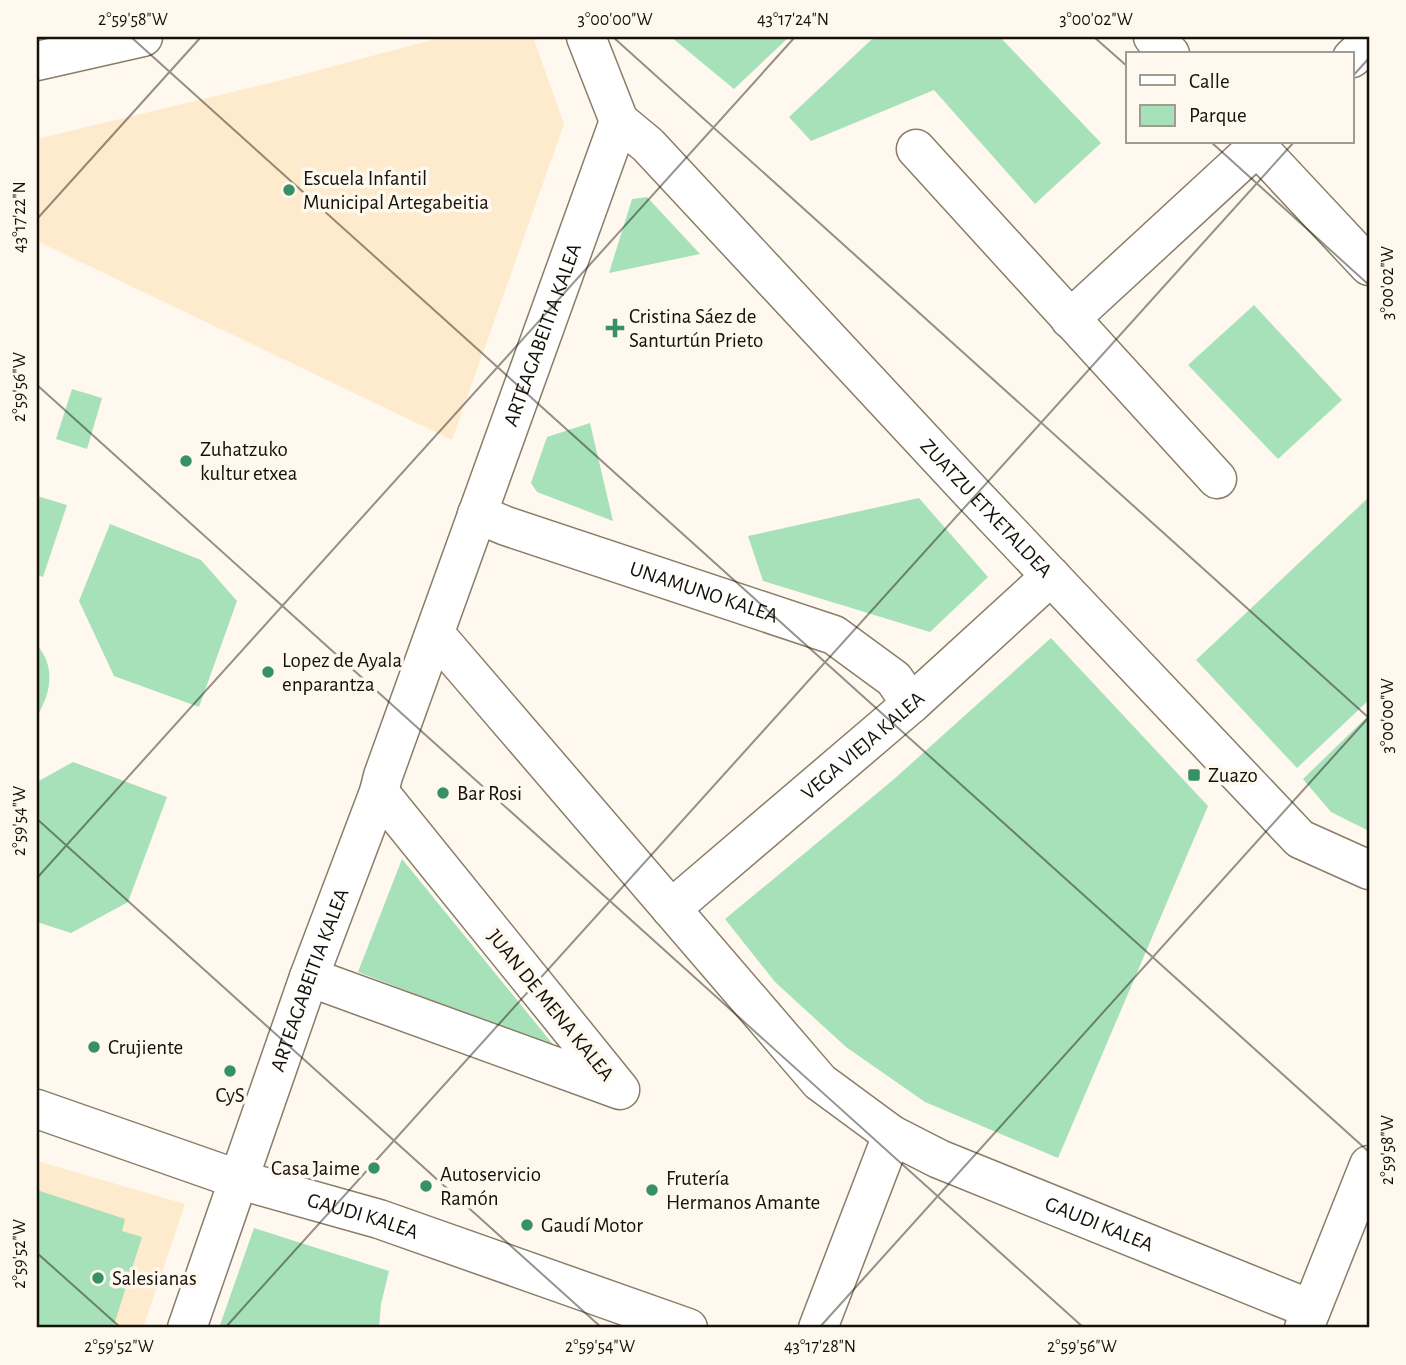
<svg xmlns="http://www.w3.org/2000/svg" width="1406" height="1365" font-family="'Alegreya Sans',sans-serif">
  <style>
    .built { fill: #feebcd }
    .green { fill: #a7e1ba }
    .lines { fill: none; stroke-linecap: round; stroke-linejoin: round }
    .street-casing { stroke: #8a7d68; stroke-width: 41 }
    .secondary-casing { stroke: #8a7d68; stroke-width: 41 }
    .street { stroke: #fff; stroke-width: 38 }
    .secondary { stroke: #fff; stroke-width: 38 }
    .ticks { fill: none; stroke: #161109; stroke-width: 2; stroke-opacity: 0.45 }
    .poi-dot { fill: #389065; stroke: #fef8ef; stroke-width: 2.5 }
    .labels { text-anchor: middle; stroke-width: 7; stroke-linejoin: round; paint-order: stroke }
    .poi-label { font-size: 21px; fill: #161109; stroke: #fef8ef; text-anchor: start }
    .street-label { font-size: 21px; fill: #161109; stroke: #fef8ef }
    .neatline { fill: none; stroke: #161109; stroke-width: 2.5 }
    .ticks-label { font-size: 18px; text-anchor: middle; fill: #161109 }
  </style>
  <rect width="100%" height="100%" fill="#fef8ef"/>
  <path class="built" d="M 443,37 L 533,37 L 564,124 L 452,440 L 37,241 L 37,139 L 282,80 Z
    M 37,1161 L 185,1204 L 143,1328 L 37,1328 Z"/>
  <path class="green" d="M 671,37 L 789,37 L 734,89 Z
    M 880,37 L 1000,37 L 1101,143 L 1035,204 L 934,90 L 811,141 L 789,117 L 871,40 Z
    M 647,197 L 700,254 L 609,273 L 632,199 Z
    M 1254,305 L 1342,400 L 1278,459 L 1188,365 Z
    M 72,389 L 102,398 L 87,449 L 56,439 Z
    M 590,423 L 613,521 L 537,492 L 531,483 L 547,437 Z
    M 37,496 L 67,505 L 43,577 L 37,575 Z
    M 1369,497 L 1369,700 L 1297,768 L 1196,660 Z
    M 919,498 L 988,577 L 930,632 L 763,581 L 748,536 Z
    M 110,524 L 201,560 L 237,601 L 199,707 L 114,676 L 79,601 Z
    M 1051,638 L 1208,806 L 1058,1158 L 925,1102 L 846,1047 L 775,982 L 725,919 L 893,780 Z
    M 37,645 C 56,667 51,693 37,716 Z
    M 1369,715 L 1369,831 L 1331,812 L 1303,779 Z
    M 73,762 L 167,797 L 128,902 L 71,933 L 37,922 L 37,782 Z
    M 402,859 L 556,1048 L 358,972 Z
    M 37,1190 L 125,1219 L 122,1231 L 142,1237 L 113,1328 L 37,1328 Z
    M 254,1228 L 389,1271 L 381,1304 L 379,1328 L 219,1328 Z"/>
  <g class="lines">
    <defs>
      <g id="street">
        <path d="M 1153,37 L 1170,54"/>
        <path d="M 1352,58 L 1369,42"/>
        <path id="s1" d="M 619,121 L 648,145 L 971,492 L 1300,839 L 1369,870"/>
        <path d="M 1253,142 L 1369,266"/>
        <path d="M 916,149 L 1217,479"/>
        <path d="M 1070,319 L 1262,142"/>
        <path id="s2" d="M 477,514 L 506,526 L 834,635 L 894,679 L 911,704"/>
        <path id="s3" d="M 435,634 L 820,1082 L 892,1135 L 939,1159 L 1310,1309"/>
        <path id="s4" d="M 671,909 L 911,704 L 1051,576"/>
        <path d="M 309,977 L 620,1090 L 379,792"/>
        <path id="s5" d="M 37,1109 L 240,1180 L 379,1219 L 688,1328"/>
        <path id="s6" d="M 187,1328 L 309,977 L 379,792 L 383,776 L 619,121 L 586,37"/>
        <path d="M 818,1328 L 892,1135"/>
      </g>
      <path id="secondary" d="M 37,61 L 143,37
        M 1304,1328 L 1369,1165"/>
    </defs>
    <use href="#street" class="street-casing"/>
    <use href="#secondary" class="secondary-casing"/>
    <use href="#street" class="street"/>
    <use href="#secondary" class="secondary"/>
  </g>
  <path class="ticks" d="M 131,37 L 1369,1152M 613,37 L 1369,718M 1094,37 L 1128,67M 1352,77 L 1369,58M 1211,142 L 1369,285M 37,219 L 201,37M 37,385 L 1084,1328M 37,819 L 602,1328M 37,878 L 795,37M 37,1253 L 121,1328M 225,1328 L 1294,142M 819,1328 L 1369,717"/>
  <g class="poi-dot">
    <circle cx="289" cy="190" r="7"/>
    <path d="M611.5 317.5h7v7h7v7h-7v7h-7v-7h-7v-7h7z"/>
    <circle cx="186" cy="461" r="7"/>
    <circle cx="268" cy="672" r="7"/>
    <rect x="1187" y="768" width="14" height="14" rx="3.5"/>
    <circle cx="443" cy="793" r="7"/>
    <circle cx="94" cy="1047" r="7"/>
    <circle cx="230" cy="1071" r="7"/>
    <circle cx="374" cy="1168" r="7"/>
    <circle cx="426" cy="1186" r="7"/>
    <circle cx="652" cy="1190" r="7"/>
    <circle cx="527" cy="1225" r="7"/>
    <circle cx="98" cy="1278" r="7"/>
  </g>
  <g class="labels">
    <g class="poi-label">
      <text x="303" y="185">Escuela Infantil<tspan x="303" dy="24">Municipal Artegabeitia</tspan></text>
      <text x="629" y="323">Cristina Sáez de<tspan x="629" dy="24">Santurtún Prieto</tspan></text>
      <text x="200" y="456">Zuhatzuko<tspan x="200" dy="24">kultur etxea</tspan></text>
      <text x="282" y="667">Lopez de Ayala<tspan x="282" dy="24">enparantza</tspan></text>
      <text x="1208" y="782">Zuazo</text>
      <text x="457" y="800">Bar Rosi</text>
      <text x="108" y="1054">Crujiente</text>
      <text x="230" y="1102" text-anchor="middle">CyS</text>
      <text x="360" y="1175" text-anchor="end">Casa Jaime</text>
      <text x="440" y="1181">Autoservicio<tspan x="440" dy="24">Ramón</tspan></text>
      <text x="666" y="1185">Frutería<tspan x="666" dy="24">Hermanos Amante</tspan></text>
      <text x="541" y="1232">Gaudí Motor</text>
      <text x="112" y="1285">Salesianas</text>
    </g>
    <g class="street-label">
      <text dy="7" stroke="none"><textPath href="#s6" startOffset="1055">ARTEAGABEITIA KALEA</textPath></text>
      <text dy="7" stroke="none"><textPath href="#s1" startOffset="534">ZUATZU ETXETALDEA</textPath></text>
      <text dy="7" stroke="none"><textPath href="#s2" startOffset="240">UNAMUNO KALEA</textPath></text>
      <text dy="7" stroke="none"><textPath href="#s4" startOffset="252">VEGA VIEJA KALEA</textPath></text>
      <text dy="7" stroke="none"><textPath href="#s6" startOffset="369">ARTEAGABEITIA KALEA</textPath></text>
      <text transform="translate(551 1005) rotate(51)" y="7">JUAN DE MENA KALEA</text>
      <text dy="7" stroke="none"><textPath href="#s5" startOffset="343">GAUDI KALEA</textPath></text>
      <text dy="7" stroke="none"><textPath href="#s3" startOffset="906">GAUDI KALEA</textPath></text>
    </g>
  </g>
  <rect width="1406" height="1365" fill="none" stroke="#fef8ef" stroke-width="77"/>
  <rect x="1126" y="52" width="228" height="91" fill="#fef8ef" stroke="#a19c93" stroke-width="2"/>
  <rect x="1140" y="75" width="35" height="10" fill="#ffffff" stroke="#a19c93" stroke-width="2"/>
  <text x="1189" y="88" font-size="21" fill="#161109">Calle</text>
  <rect x="1140" y="105" width="35" height="21" fill="#a7e1ba" stroke="#a19c93" stroke-width="2"/>
  <text x="1189" y="122" font-size="21" fill="#161109">Parque</text>
  <rect x="38" y="38" width="1330" height="1288" class="neatline"/>
  <g class="ticks-label">
    <text x="133" y="25">2°59'58"W</text>
    <text x="615" y="25">3°00'00"W</text>
    <text x="793" y="25">43°17'24"N</text>
    <text x="1096" y="25">3°00'02"W</text>
    <text transform="translate(19 217) rotate(-90)" y="6">43°17'22"N</text>
    <text transform="translate(1387 283) rotate(-90)" y="6">3°00'02"W</text>
    <text transform="translate(19 387) rotate(-90)" y="6">2°59'56"W</text>
    <text transform="translate(1387 716) rotate(-90)" y="6">3°00'00"W</text>
    <text transform="translate(19 821) rotate(-90)" y="6">2°59'54"W</text>
    <text transform="translate(1387 1150) rotate(-90)" y="6">2°59'58"W</text>
    <text transform="translate(19 1254) rotate(-90)" y="6">2°59'52"W</text>
    <text x="119" y="1352">2°59'52"W</text>
    <text x="600" y="1352">2°59'54"W</text>
    <text x="820" y="1352">43°17'28"N</text>
    <text x="1082" y="1352">2°59'56"W</text>
  </g>
</svg>
